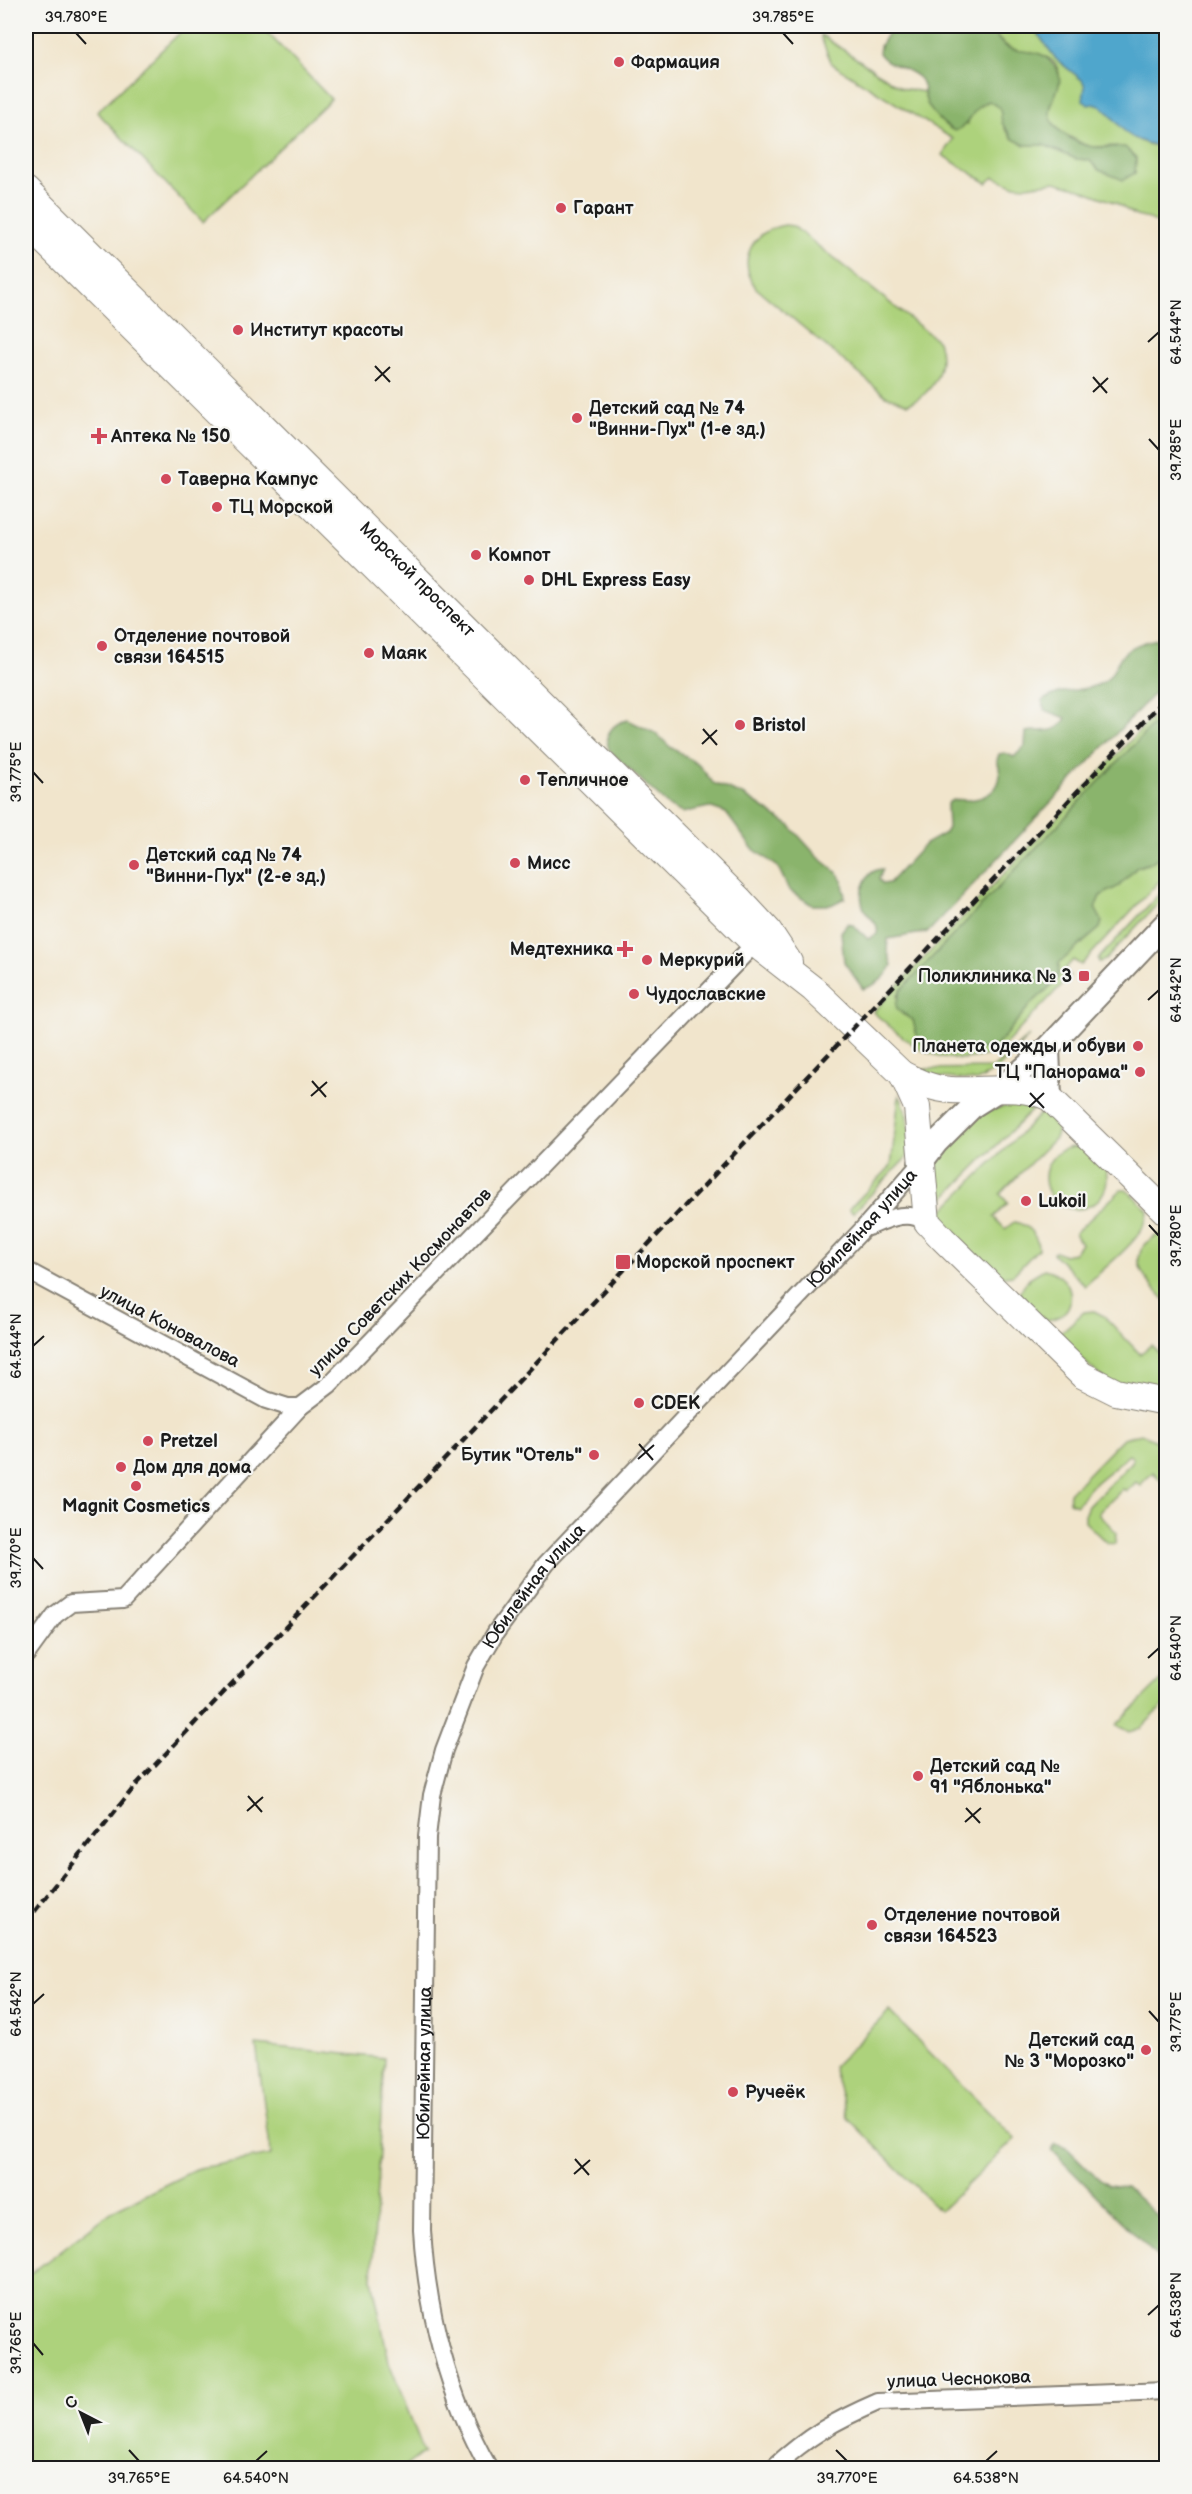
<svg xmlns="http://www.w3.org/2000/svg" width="1192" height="2494" font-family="'Balsamiq Sans',sans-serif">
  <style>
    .green { fill: #add27c; stroke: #64774c; stroke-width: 1.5 }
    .forest { fill: #8ab46c; stroke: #536844; stroke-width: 1.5 }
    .water { fill: #50a6cc; stroke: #366174; stroke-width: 1.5 }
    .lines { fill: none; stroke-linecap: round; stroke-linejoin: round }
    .street-casing { stroke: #868074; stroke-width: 20 }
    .secondary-casing { stroke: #868074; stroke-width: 26 }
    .primary-casing { stroke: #868074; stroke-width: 28 }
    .street { stroke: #fff; stroke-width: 16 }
    .secondary { stroke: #fff; stroke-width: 22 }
    .primary { stroke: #fff; stroke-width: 26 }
    .rail { stroke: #1c1c1c; stroke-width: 4.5; stroke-dasharray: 9 4.5; stroke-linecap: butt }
    .ticks { fill: none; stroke: #1c1c1c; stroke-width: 2 }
    .poi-dot { fill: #d1495b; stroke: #f6f6f2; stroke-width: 2 }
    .labels { text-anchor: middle; stroke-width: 4.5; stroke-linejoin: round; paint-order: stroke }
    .poi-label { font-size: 18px; font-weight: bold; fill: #1c1c1c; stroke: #f6f6f2; text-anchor: start }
    .street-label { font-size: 18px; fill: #1c1c1c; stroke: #f6f6f2 }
    .neatline { fill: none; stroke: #1c1c1c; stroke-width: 2 }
    .ticks-label { font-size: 15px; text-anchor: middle; fill: #1c1c1c }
  </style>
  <rect width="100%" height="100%" fill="#f6f6f2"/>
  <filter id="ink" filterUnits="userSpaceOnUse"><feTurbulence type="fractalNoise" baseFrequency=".0167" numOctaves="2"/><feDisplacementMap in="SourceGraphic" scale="12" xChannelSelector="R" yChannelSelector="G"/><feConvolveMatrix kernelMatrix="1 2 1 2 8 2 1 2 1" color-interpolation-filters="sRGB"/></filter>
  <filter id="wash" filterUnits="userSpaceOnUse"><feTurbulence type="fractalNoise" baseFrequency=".008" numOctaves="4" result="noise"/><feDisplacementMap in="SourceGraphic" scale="24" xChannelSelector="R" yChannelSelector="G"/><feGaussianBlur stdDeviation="1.35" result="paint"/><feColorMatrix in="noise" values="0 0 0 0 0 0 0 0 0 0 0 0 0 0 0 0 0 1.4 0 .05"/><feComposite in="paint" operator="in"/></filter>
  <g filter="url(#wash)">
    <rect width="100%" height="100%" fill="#f1e5cc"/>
    <path class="green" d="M 187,26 L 261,26 L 331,99 L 203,222 L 97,112 Z
      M 992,26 L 1032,26 L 1056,59 L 1082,80 L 1094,103 C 1120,112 1124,148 1166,146 L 1166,227 L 1149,219 L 1136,216 L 1116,203 L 1080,189 L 1055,182 L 1027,186 L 1013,185 L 994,177 L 987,183 L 942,155 L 953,139 L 832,64 L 821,38 L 821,35 L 901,88 L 924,92 L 927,104 L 967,124 L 973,112 L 989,101 L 1000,108 L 1005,129 L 1013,139 L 1025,145 L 1044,145 L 1076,159 L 1089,160 L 1099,170 L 1117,177 L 1135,173 L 1136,158 L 1117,146 L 1092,147 L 1083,144 L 1061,132 L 1051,120 L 1049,113 C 1052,101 1061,86 1059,73 C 1052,40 1005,67 992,26 Z
      M 785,225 L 793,226 L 938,341 C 947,368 934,393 908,404 L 886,396 L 756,288 C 736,259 753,230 785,225 Z
      M 1166,703 L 1166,711 L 901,990 L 897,996 L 902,1014 L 913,1020 L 923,1045 L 948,1052 L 967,1045 L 994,1049 L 1030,1005 L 1055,982 L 1058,977 L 1059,963 L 1100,928 L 1102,921 L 1095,908 L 1100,896 L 1119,886 L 1137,867 L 1150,863 L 1166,852 L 1166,874 L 1081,965 L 1073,960 L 1065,969 L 1070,976 L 1002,1048 C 992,1055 983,1056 971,1058 C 928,1064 903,1038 873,1012 Z
      M 1166,887 L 1166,895 L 1105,960 L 1099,962 L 1098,959 Z
      M 1029,1036 L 998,1069 L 977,1081 L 916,1075 L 923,1069 L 993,1068 Z
      M 899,1095 C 909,1112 912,1138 907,1157 L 853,1213 L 849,1209 L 891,1166 Z
      M 1015,1105 L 1034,1108 L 937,1205 C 936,1196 934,1186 935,1177 C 939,1134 976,1109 1015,1105 Z
      M 1044,1110 C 1055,1115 1061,1127 1055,1138 L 1000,1194 L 1008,1203 L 994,1217 L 1005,1229 L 1014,1222 C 1028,1224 1038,1236 1038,1249 L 1013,1275 L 996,1277 L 939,1224 L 939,1214 Z
      M1045 1178a31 31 0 1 1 62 0a31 31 0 1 1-62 0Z
      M 1121,1190 L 1127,1190 L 1148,1210 C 1148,1237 1104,1267 1085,1286 L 1053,1253 L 1056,1251 L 1064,1255 L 1074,1253 L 1081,1244 L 1075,1233 Z
      M 1166,1231 L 1166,1301 C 1141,1276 1120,1251 1166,1231 Z
      M 1044,1269 C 1079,1276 1080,1320 1043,1320 L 1017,1296 L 1029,1278 Z
      M 1094,1311 L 1104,1316 L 1140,1354 L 1151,1345 L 1166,1359 L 1166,1396 L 1111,1386 L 1057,1336 L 1084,1312 Z
      M 1142,1434 L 1166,1446 L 1166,1486 L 1153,1472 L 1140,1485 L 1136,1482 L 1127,1491 L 1123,1489 L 1098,1513 L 1116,1532 L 1115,1544 L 1107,1543 L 1085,1522 L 1085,1513 L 1088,1506 L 1132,1462 L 1133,1458 L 1129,1455 L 1089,1488 L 1077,1505 L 1069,1502 L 1069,1493 L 1123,1438 Z
      M 1166,1676 L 1166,1703 L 1141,1728 L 1129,1732 L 1116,1725 Z
      M 889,2011 L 1015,2139 L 940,2211 L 848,2118 L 833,2067 Z
      M 256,2045 L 384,2058 L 372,2279 L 389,2362 L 424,2452 L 403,2468 L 26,2468 L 26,2277 L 114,2210 L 199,2168 L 271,2155 Z"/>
    <path class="forest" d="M 892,26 L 992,26 C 1005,65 1032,41 1050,61 C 1071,82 1052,91 1050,111 C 1048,129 1078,145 1093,147 C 1103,148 1115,146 1125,147 L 1136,158 L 1135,173 L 1123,180 L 1099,170 L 1089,160 L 1076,159 L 1044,145 L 1025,145 L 1013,139 L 1002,123 L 1000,108 L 989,101 C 972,105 972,125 955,131 C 945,127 929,111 926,100 C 923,92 925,84 919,78 C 906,66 887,66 879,53 L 880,46 Z
      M 1166,637 L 1166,681 L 928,932 L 888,939 L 887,950 L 892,965 C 887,977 875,986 863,989 L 844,962 L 841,932 L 848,923 L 853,925 L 868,939 L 877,934 C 880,920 866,918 863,906 C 858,891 866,869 883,869 L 879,879 L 883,884 L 889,883 L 925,844 L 945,833 L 948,828 L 947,807 L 949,802 C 956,798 960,800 967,800 C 993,798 1006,784 997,760 L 999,754 L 1005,753 L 1014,757 L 1025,746 L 1026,732 C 1042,729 1057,736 1066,718 L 1045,710 L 1042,701 C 1061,687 1082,693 1102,683 C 1113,677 1114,666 1121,657 C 1132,643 1150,641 1166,637 Z
      M 1166,711 L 1166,852 L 1150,863 L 1137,867 L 1119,886 L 1100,896 L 1095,908 L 1102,921 L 1100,928 L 1059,963 L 1058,977 L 1055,982 L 1030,1005 L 994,1049 L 973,1049 L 967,1045 L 948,1052 L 923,1045 L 918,1040 L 913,1020 L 897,1010 L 896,1004 L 901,990 Z
      M 628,720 L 657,734 L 670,747 L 699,765 L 713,783 L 745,796 L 789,825 L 817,856 L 838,873 L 843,883 L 845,898 L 831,905 L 812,905 L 789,890 L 778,867 L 752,848 L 726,813 L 709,807 L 682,813 L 670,807 L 609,750 C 604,734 612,723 628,720 Z
      M 1056,2144 L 1068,2149 L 1093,2174 L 1109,2185 L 1126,2187 L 1166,2224 L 1166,2266 L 1051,2150 Z"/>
    <path class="water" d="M 1032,26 L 1166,26 L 1166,146 C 1155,146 1139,142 1129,135 C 1116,126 1105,99 1088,105 L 1083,100 L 1085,86 L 1082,80 L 1056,59 Z"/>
  </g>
  <g filter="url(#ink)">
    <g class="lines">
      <defs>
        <g id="street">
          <path d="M 868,1227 C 888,1219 907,1209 927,1222"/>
          <path d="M 26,1270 L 266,1400 L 288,1407 L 300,1407"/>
          <path d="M 26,1655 L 55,1615 L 71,1603 L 123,1600 L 300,1407 L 329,1385 L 761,937"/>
          <path id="s1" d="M 489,2468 C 448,2397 427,2311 422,2230 L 427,1837 L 432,1795 L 444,1750 L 476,1666 L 496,1632 L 546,1564 L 862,1230 L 920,1164"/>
          <path d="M 773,2468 C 808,2436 834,2421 878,2402 L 1166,2391"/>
        </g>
        <path id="secondary" d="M 1048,1048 L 1050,1098
          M 920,1164 L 936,1143 L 973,1106 L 1000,1089 L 1048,1048 L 1166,923"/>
        <g id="primary">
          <path id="s2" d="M 26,190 L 741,901 L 768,930 L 789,962"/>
          <path d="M 26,223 L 754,943 L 813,989 L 902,1074 L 917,1107 L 927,1222 L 943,1239 L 1082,1375 L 1116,1392 L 1166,1402"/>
          <path d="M 902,1074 C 918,1082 933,1089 951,1090 C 984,1092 1019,1083 1050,1098 L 1166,1212"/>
        </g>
      </defs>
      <use href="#street" class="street-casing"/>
      <use href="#secondary" class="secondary-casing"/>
      <use href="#primary" class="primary-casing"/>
      <use href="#street" class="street"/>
      <use href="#secondary" class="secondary"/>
      <use href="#primary" class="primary"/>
      <path class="rail" d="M 26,1922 L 136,1785 L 1166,698"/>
    </g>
  </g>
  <path class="ticks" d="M 76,33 L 86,44M 783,33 L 793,44M 1148,342 L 1159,332M 375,366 L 390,382M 1093,377 L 1107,393M 375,381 L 390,367M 1093,392 L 1108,378M 1149,439 L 1159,450M 703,729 L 717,745M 702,744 L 717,730M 33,772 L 43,783M 1148,1000 L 1159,990M 312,1081 L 326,1097M 1030,1093 L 1044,1108M 311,1096 L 327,1082M 1029,1107 L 1044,1093M 1149,1225 L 1159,1236M 33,1346 L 44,1336M 639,1444 L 653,1460M 638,1459 L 654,1445M 33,1558 L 43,1569M 1148,1658 L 1159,1648M 248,1796 L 262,1812M 966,1808 L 980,1823M 247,1811 L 263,1797M 965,1822 L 981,1808M 33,2004 L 44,1994M 1149,2011 L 1159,2022M 575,2159 L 589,2175M 574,2174 L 590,2160M 1148,2315 L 1159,2305M 33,2343 L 43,2355M 129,2450 L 139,2461M 836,2450 L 847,2461M 256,2461 L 267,2451M 986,2461 L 997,2451"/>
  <g class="poi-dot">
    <circle cx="619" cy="62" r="6"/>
    <circle cx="561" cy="208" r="6"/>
    <circle cx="238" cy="330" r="6"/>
    <circle cx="577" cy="418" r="6"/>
    <path d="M96 427h6v6h6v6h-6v6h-6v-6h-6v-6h6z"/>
    <circle cx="166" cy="479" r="6"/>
    <circle cx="217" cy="507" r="6"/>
    <circle cx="476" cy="555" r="6"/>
    <circle cx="529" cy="580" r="6"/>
    <circle cx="102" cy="646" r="6"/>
    <circle cx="369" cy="653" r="6"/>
    <circle cx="740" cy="725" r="6"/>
    <circle cx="525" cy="780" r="6"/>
    <circle cx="515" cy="863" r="6"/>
    <circle cx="134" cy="865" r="6"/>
    <path d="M622 940h6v6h6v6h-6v6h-6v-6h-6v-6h6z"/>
    <circle cx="647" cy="960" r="6"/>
    <rect x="1078" y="970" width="12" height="12" rx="3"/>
    <circle cx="634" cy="994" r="6"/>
    <circle cx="1138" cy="1046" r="6"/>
    <circle cx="1140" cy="1072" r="6"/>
    <circle cx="1026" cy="1201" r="6"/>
    <rect x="615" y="1254" width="16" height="16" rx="3"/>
    <circle cx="639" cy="1403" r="6"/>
    <circle cx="148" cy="1441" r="6"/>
    <circle cx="594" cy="1455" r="6"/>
    <circle cx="121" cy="1467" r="6"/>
    <circle cx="136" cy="1486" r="6"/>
    <circle cx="918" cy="1776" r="6"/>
    <circle cx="872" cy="1925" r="6"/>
    <circle cx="1146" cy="2050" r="6"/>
    <circle cx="733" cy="2092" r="6"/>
  </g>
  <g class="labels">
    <g class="poi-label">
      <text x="631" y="68">Фармация</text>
      <text x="573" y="214">Гарант</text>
      <text x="250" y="336">Институт красоты</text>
      <text x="589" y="414">Детский сад № 74<tspan x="589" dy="21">"Винни-Пух" (1-е зд.)</tspan></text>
      <text x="111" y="442">Аптека № 150</text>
      <text x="178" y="485">Таверна Кампус</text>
      <text x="229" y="513">ТЦ Морской</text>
      <text x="488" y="561">Компот</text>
      <text x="541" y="586">DHL Express Easy</text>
      <text x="114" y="642">Отделение почтовой<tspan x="114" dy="21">связи 164515</tspan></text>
      <text x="381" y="659">Маяк</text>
      <text x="752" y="731">Bristol</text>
      <text x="537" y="786">Тепличное</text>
      <text x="146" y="861">Детский сад № 74<tspan x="146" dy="21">"Винни-Пух" (2-е зд.)</tspan></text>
      <text x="527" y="869">Мисс</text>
      <text x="613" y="955" text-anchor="end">Медтехника</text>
      <text x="659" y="966">Меркурий</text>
      <text x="1072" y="982" text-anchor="end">Поликлиника № 3</text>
      <text x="646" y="1000">Чудославские</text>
      <text x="1126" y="1052" text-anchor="end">Планета одежды и обуви</text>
      <text x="1128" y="1078" text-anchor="end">ТЦ "Панорама"</text>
      <text x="1038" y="1207">Lukoil</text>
      <text x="636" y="1268">Морской проспект</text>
      <text x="651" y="1409">CDEK</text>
      <text x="160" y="1447">Pretzel</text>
      <text x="582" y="1461" text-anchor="end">Бутик "Отель"</text>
      <text x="133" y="1473">Дом для дома</text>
      <text x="136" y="1512" text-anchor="middle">Magnit Cosmetics</text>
      <text x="930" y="1772">Детский сад №<tspan x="930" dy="21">91 "Яблонька"</tspan></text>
      <text x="884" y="1921">Отделение почтовой<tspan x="884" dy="21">связи 164523</tspan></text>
      <text x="1134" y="2046" text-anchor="end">Детский сад<tspan x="1134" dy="21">№ 3 "Морозко"</tspan></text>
      <text x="745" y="2098">Ручеёк</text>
    </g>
    <g class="street-label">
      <text dy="6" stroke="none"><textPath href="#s2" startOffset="552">Морской проспект</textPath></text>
      <text dy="6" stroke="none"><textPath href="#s1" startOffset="1406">Юбилейная улица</textPath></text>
      <text transform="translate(400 1282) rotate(-46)" y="6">улица Советских Космонавтов</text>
      <text transform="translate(170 1326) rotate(28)" y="6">улица Коновалова</text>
      <text dy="6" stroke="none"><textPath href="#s1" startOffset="920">Юбилейная улица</textPath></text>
      <text dy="6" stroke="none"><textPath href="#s1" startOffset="416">Юбилейная улица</textPath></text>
      <text transform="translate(959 2379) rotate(-2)" y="6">улица Чеснокова</text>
    </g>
  </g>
  <rect width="1192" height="2494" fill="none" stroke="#f6f6f2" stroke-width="66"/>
  <g transform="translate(81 2413) rotate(318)" stroke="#f6f6f2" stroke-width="4.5" paint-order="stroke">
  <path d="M0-4.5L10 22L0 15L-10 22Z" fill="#1c1c1c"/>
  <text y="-9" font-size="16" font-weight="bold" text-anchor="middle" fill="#1c1c1c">С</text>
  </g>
  <rect x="33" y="33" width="1126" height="2428" class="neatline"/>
  <g class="ticks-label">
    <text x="76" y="22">39.780°E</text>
    <text x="783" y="22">39.785°E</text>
    <text transform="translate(1176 332) rotate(-90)" y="5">64.544°N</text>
    <text transform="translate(1176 450) rotate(-90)" y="5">39.785°E</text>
    <text transform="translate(16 772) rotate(-90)" y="5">39.775°E</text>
    <text transform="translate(1176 990) rotate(-90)" y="5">64.542°N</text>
    <text transform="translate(1176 1236) rotate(-90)" y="5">39.780°E</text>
    <text transform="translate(16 1346) rotate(-90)" y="5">64.544°N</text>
    <text transform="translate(16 1558) rotate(-90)" y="5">39.770°E</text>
    <text transform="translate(1176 1648) rotate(-90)" y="5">64.540°N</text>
    <text transform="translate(16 2004) rotate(-90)" y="5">64.542°N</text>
    <text transform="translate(1176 2022) rotate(-90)" y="5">39.775°E</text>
    <text transform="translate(1176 2305) rotate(-90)" y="5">64.538°N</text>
    <text transform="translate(16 2343) rotate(-90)" y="5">39.765°E</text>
    <text x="139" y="2483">39.765°E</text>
    <text x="256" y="2483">64.540°N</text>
    <text x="847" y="2483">39.770°E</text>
    <text x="986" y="2483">64.538°N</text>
  </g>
</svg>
